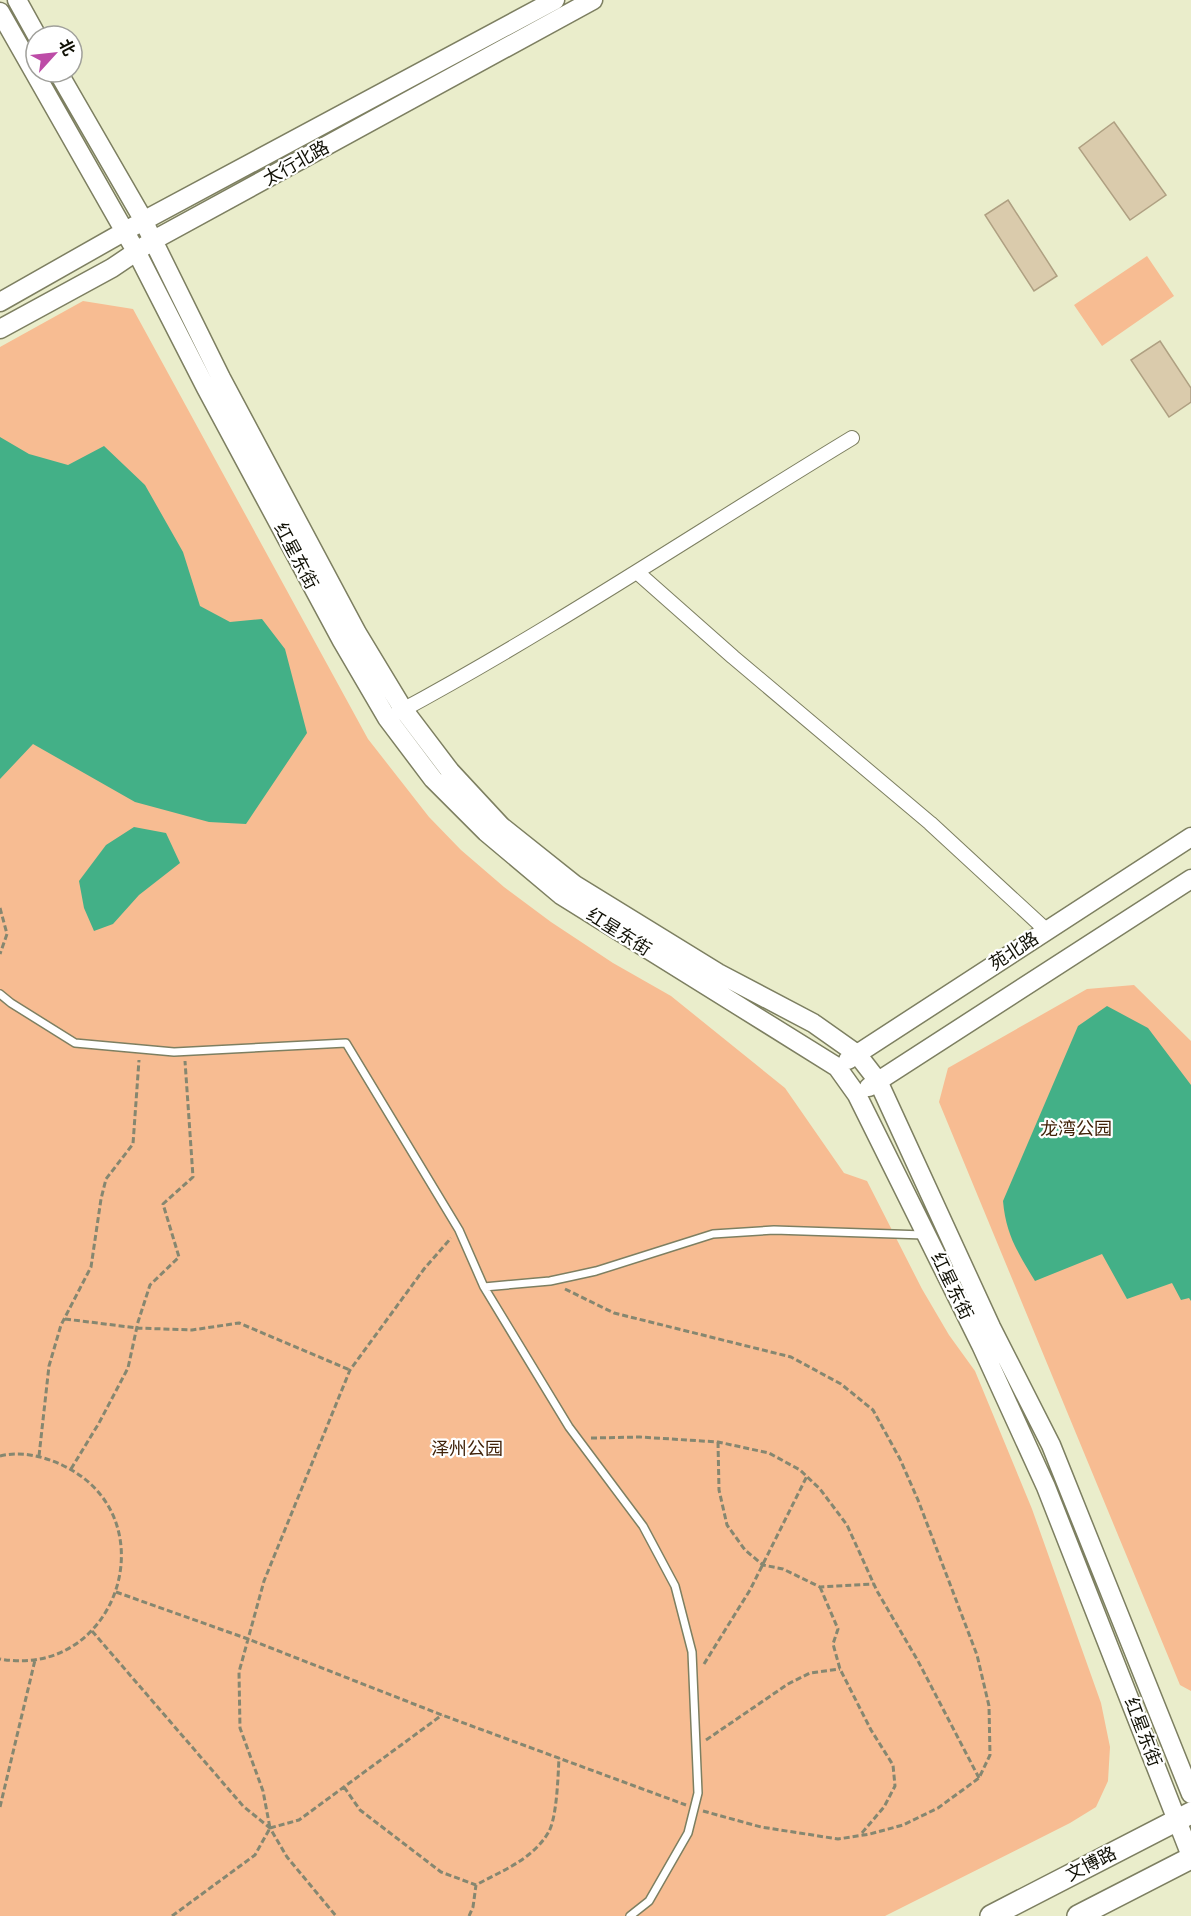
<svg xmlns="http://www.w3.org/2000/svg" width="1191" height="1916" font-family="Arial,'Noto Sans SC',sans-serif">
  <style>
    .green { fill: #f7bc92 }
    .water { fill: #43b087 }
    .building { fill: #dacbac; stroke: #afa082; stroke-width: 1.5 }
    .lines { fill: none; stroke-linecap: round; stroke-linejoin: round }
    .lane-casing { stroke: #7d7f61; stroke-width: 10 }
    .street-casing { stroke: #7d7f61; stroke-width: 16 }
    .secondary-casing { stroke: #7d7f61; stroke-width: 21 }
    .primary-casing { stroke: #7d7f61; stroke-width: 24 }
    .path { stroke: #868770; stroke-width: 3; stroke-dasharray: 6 3; stroke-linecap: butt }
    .lane { stroke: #fff; stroke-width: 7 }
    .street { stroke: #fff; stroke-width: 14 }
    .secondary { stroke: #fff; stroke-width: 18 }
    .primary { stroke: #fff; stroke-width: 21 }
    .labels { text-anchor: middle; stroke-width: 4.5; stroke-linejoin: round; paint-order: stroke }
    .street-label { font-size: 18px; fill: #111106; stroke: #fff }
    .park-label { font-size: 18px; fill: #412209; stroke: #fff }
  </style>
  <rect width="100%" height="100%" fill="#eaedcb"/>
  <path class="green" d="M 1147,256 L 1174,296 L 1102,346 L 1074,305 Z
    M 83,301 L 133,309 L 368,739 L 429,817 L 461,850 L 504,887 L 551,922 L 613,963 L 671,996 L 785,1088 L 844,1173 L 867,1181 L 922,1289 L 949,1335 L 975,1371 L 1032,1509 L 1101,1703 L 1110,1747 L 1108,1781 L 1096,1807 L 1070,1823 L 885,1916 L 0,1916 L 0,347 Z
    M 1134,985 L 1191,1041 L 1191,1691 L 1180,1685 L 939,1102 L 948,1068 L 1087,989 Z"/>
  <path class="water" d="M 0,437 L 29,454 L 68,465 L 104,446 L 145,485 L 183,552 L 200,606 L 230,622 L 262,619 L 285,649 L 307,733 L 246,824 L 209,822 L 135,802 L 33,744 L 0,779 Z
    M 134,827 L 166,833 L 180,863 L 139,895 L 113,924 L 94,931 L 84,908 L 79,881 L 106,845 Z
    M 1107,1006 L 1148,1028 L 1191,1085 L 1191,1301 L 1189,1298 L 1181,1300 L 1172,1283 L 1127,1299 L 1102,1254 L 1035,1281 C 1018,1253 1006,1235 1003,1201 L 1078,1026 Z"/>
  <path class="building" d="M 1114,122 L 1166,195 L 1130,220 L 1079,148 Z
    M 1008,200 L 1057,276 L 1034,291 L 985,215 Z
    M 1160,341 L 1191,388 L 1191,402 L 1169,417 L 1131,360 Z"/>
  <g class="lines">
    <defs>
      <path id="lane" d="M 0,994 L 11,1003 L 75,1043 L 174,1052 L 346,1043 L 459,1230 L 484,1287 L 550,1281 L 596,1271 L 713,1234 L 774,1230 L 924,1235
        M 484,1287 L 569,1427 L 643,1526 L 675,1586 L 692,1652 L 698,1793 L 688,1833 L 649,1901 L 630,1916"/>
      <path id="street" d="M 638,573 L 733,657 L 930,823 L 1046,930
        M 397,713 C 553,629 700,530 852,438"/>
      <path id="secondary" d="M 17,0 L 37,36
        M 0,12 L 137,253 L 206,388 L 342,641 L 387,718 L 433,779 L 486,832 L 561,895 L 837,1067 L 857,1095 L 981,1345 L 1046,1487 L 1191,1856
        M 58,72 L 140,214 L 221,378 L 357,633 L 403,709 L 450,771 L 501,826 L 575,885 L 718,973 L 813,1023 L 857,1054 L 878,1081 L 991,1327 L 1051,1445 L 1191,1794
        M 0,302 L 143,221 L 555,0
        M 0,329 L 112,268 L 152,241 L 593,0
        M 848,1060 L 1191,837
        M 869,1087 L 1191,879"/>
      <path id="primary" d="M 991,1916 L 1191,1813
        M 1078,1916 L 1191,1858"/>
    </defs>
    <use href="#lane" class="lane-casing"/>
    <use href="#street" class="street-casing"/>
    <use href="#secondary" class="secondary-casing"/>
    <use href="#primary" class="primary-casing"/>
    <path class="path" d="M 0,908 L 7,934 L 0,954
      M 565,1289 L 614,1313 L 791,1357 L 841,1384 L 873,1410 L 900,1459 L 918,1500 L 977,1655 L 989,1706 L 990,1755 L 979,1778 L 938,1808 L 903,1825 L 870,1834 L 838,1839 L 761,1827 L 703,1811
      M 65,1319 L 137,1328 L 192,1330 L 239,1323 L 350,1370
      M 591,1438 L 640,1437 L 718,1442 L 769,1453 L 800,1470 L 820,1489 L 847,1525 L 877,1591 L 918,1661 L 979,1778
      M 718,1442 L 719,1490 L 727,1525 L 745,1550 L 763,1565 L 783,1569 L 820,1587 L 874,1584
      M 0,1456 C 21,1451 43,1456 62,1465 C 171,1516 118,1680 0,1659
      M 39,1456 L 49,1366 L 61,1325 L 91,1267 L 101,1199 L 106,1179 L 133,1144 L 139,1060
      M 71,1469 L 99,1423 L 128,1368 L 138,1322 L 150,1285 L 179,1257 L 163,1204 L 193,1177 L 185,1061
      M 820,1587 L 838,1629 L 833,1644 L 840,1669 L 871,1730 L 893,1765 L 895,1786 L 884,1807 L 861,1834
      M 116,1592 L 248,1639 L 442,1715 L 686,1805
      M 92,1631 L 243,1806 L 270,1828 L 287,1857 L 336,1916
      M 704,1664 L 750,1590 L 807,1476
      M 706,1740 L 788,1684 L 810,1673 L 840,1669
      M 344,1787 L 360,1810 L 441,1872 L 476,1885 C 501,1871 532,1860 548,1833 C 557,1819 558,1776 559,1758
      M 0,1807 L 35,1660
      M 270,1828 L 299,1820 L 442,1715
      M 172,1916 L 255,1855 L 270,1828 L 263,1791 L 240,1728 L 239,1672 L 264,1581 L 350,1370 L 424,1269 L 451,1238
      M 469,1916 L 473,1907 L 476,1885"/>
    <use href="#lane" class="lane"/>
    <use href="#street" class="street"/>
    <use href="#secondary" class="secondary"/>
    <use href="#primary" class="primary"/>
  </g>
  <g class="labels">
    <g class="street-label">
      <text transform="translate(296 163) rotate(-29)" y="6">太行北路</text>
      <text transform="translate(296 556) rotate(62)" y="6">红星东街</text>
      <text transform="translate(619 932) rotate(32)" y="6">红星东街</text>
      <text transform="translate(1014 951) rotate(-33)" y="6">苑北路</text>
      <text transform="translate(952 1286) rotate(64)" y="6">红星东街</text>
      <text transform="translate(1143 1732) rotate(69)" y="6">红星东街</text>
      <text transform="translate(1091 1864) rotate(-27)" y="6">文博路</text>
    </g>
    <g class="park-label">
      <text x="1076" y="1135">龙湾公园</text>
      <text x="467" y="1455">泽州公园</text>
    </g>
  </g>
  <g transform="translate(54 54) rotate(63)"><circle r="28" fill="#ffffff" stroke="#a0a09b" stroke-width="1.5"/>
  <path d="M0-4.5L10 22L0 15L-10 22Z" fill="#bd4ca7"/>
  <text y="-9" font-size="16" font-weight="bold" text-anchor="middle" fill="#111106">北</text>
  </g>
</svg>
